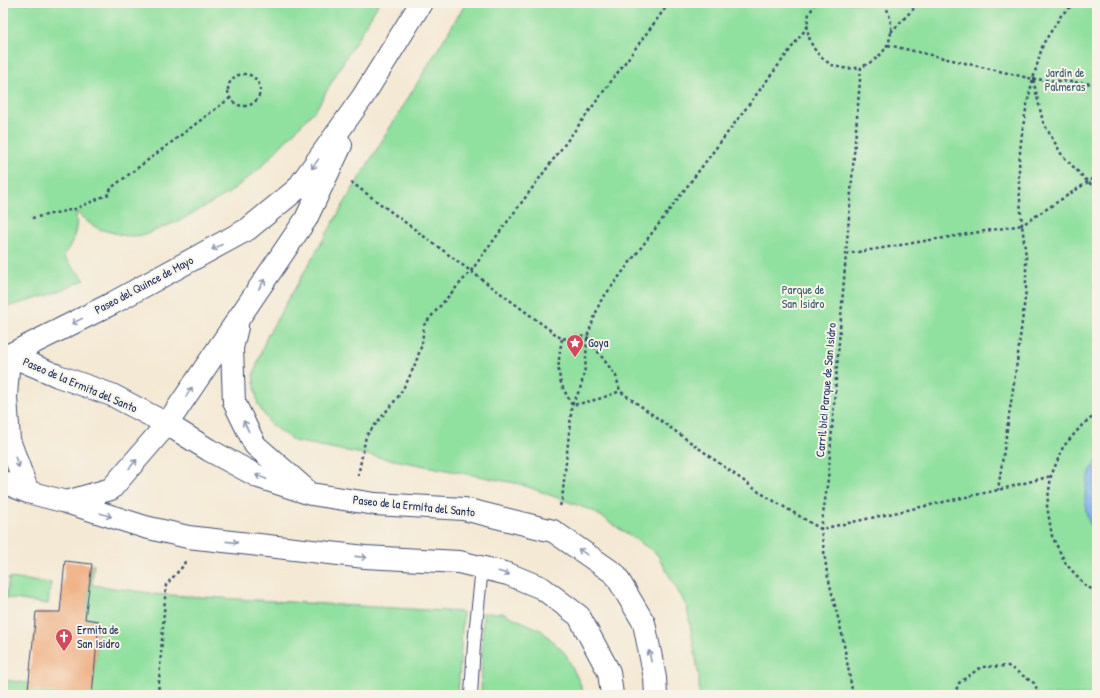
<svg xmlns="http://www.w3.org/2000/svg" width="1100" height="698" font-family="'Patrick Hand',sans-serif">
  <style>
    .green { fill: #90e09f; stroke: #56887e }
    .water { fill: #7cafe9; stroke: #4c6fa4 }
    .building { fill: #efaa7b }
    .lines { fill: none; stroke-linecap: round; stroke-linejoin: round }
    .service-casing { stroke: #3c4b70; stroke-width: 14 }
    .tertiary-casing { stroke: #3c4b70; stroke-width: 24 }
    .path { stroke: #3c4b70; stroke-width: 2.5; stroke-dasharray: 3 3; stroke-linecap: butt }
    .service { stroke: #fff; stroke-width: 12 }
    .tertiary { stroke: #fff; stroke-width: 22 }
    .oneway { stroke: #8d97ae }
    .labels { text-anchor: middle; stroke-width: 4; stroke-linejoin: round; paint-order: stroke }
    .park-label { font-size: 12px; fill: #385b6e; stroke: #f7f3e8 }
    .street-label { font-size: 12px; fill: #1b2f5e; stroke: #f7f3e8 }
    .poi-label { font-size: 12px; fill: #1b2f5e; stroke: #f7f3e8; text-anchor: start }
  </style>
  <rect width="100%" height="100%" fill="#f7f3e8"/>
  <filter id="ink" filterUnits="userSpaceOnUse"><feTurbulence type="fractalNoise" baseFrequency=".025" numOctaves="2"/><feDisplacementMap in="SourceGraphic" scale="8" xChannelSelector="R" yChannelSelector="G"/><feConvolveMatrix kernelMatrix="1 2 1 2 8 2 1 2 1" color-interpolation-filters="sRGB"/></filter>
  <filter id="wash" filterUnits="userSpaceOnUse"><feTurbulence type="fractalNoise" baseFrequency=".012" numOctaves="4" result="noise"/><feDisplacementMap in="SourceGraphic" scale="16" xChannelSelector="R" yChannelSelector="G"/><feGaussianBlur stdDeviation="0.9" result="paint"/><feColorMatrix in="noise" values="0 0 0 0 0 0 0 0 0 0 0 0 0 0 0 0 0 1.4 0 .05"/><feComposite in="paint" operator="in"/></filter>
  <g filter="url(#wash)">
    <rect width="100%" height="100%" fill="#f4e9d4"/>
    <path class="green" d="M 3,3 L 379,3 L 338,71 L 317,108 L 260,168 L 229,193 L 181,220 L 147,234 L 136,236 L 126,236 L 99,229 L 89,223 L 76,212 C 78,230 74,242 63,256 L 85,280 L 50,295 L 3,308 Z
      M 466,3 L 1097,3 L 1097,695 L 699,695 L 699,677 L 687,607 L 657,554 L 593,511 L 520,484 L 294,441 L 271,425 L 258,405 L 253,376 L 266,338 L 355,185 Z
      M 92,564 L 94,565 L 92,585 L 150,593 L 151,594 L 463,612 L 458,695 L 3,695 L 3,680 L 28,683 L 93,684 L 99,621 L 85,619 Z
      M 9,578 L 51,583 L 48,604 L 6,598 Z
      M 483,613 L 503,613 L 541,630 L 565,653 L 580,683 L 583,695 L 481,695 Z"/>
    <path class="water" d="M 1097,461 L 1097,538 C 1082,517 1080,482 1097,461 Z"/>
    <g id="blocks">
      <path class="building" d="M 65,561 L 92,564 L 85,619 L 99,621 L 92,695 L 78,695 L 28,690 L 36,612 L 60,612 Z"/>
    </g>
  </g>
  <g filter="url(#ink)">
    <use href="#blocks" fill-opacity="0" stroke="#3c4b70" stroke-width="1"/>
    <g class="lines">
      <defs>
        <path id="service" d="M 471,695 L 474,644 L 482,568"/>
        <path id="tertiary" d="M 237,327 L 232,348 L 234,402 L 255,445 L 304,488
          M 3,355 L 9,355 L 58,376 L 112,395 L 167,424 L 209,450 L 259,477 L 311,494 L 375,504 L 464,509 L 553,531 L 615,574 L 644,623 L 655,678 L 656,695
          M 9,355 L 111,304 L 248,229 L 297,189 L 362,98 L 421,3
          M 9,355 L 6,397 L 9,440 L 28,492
          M 3,482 L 28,492 L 66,502 L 145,527 L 188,537 L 365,557 L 459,562 L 508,574 L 542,588 L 579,616 L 609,672 L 612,695
          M 66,502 L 111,489 L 167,424 L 306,219 L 341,145"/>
      </defs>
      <use href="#service" class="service-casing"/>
      <use href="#tertiary" class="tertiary-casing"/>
      <path class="path" d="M 815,3 C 813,7 811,11 809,14 C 803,36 815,58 835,66 C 844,69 852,69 861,67
        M 1075,3 L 1062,14 L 1043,44 L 1033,79 L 1043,122 L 1062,155 L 1088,182 L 1097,189
        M 891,32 L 919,3
        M 888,45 L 1033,79 C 1024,114 1018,150 1019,186 C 1020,199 1021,212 1022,225 L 1088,182 L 1097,175
        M228 90a16 16 0 1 1 32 0a16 16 0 1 1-32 0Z
        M 1033,79 L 1097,84
        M 351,182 L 562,339 L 576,336 L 587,337 L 616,376 L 620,391 L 759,492 L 821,529 L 998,490 L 1051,476
        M 32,218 L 75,209 L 109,194 L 111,188 L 230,98
        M 846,254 L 1022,225 L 1026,256 L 1026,290 L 1017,362 L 998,490
        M 562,339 C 559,356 556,372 563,388 C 566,394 569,399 572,405 C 589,402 604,398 620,391
        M 1097,414 L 1083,424 L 1063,447 L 1051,476 L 1047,506 L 1052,536 L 1066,564 L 1086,586 L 1097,592
        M 358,476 L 366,436 L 398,397 L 408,380 L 416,362 L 422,344 L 424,325 L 446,299 L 471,271 L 669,3
        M 560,506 L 562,500 L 572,405 L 580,389 L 584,374 L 586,360 L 587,337 L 600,302 L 808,26
        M 158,695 L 166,585 L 184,565 L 185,561
        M 853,695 L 842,634 L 827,573 L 821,529 L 828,479 L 861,67 C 890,55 899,31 884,3
        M 954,695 L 959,683 L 981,667 L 1008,666 L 1034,683 L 1040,695"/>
      <use href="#service" class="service"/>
      <use href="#tertiary" class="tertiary"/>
    </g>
    <defs><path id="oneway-shaft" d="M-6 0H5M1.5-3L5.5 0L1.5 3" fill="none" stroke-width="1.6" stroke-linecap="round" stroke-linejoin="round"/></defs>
    <g class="oneway">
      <use href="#oneway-shaft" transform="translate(315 164) rotate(126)"/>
      <use href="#oneway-shaft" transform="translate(217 247) rotate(152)"/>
      <use href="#oneway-shaft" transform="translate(262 284) rotate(-56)"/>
      <use href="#oneway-shaft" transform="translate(77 321) rotate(154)"/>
      <use href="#oneway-shaft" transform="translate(189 392) rotate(-56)"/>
      <use href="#oneway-shaft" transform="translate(246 426) rotate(-116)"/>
      <use href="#oneway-shaft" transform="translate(17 462) rotate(70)"/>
      <use href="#oneway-shaft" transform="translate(133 464) rotate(-49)"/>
      <use href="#oneway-shaft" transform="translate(261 477) rotate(-158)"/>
      <use href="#oneway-shaft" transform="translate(106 515) rotate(18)"/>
      <use href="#oneway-shaft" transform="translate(232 542) rotate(6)"/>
      <use href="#oneway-shaft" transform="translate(583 552) rotate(-146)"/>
      <use href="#oneway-shaft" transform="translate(361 557) rotate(6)"/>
      <use href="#oneway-shaft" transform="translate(504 573) rotate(16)"/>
      <use href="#oneway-shaft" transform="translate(650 656) rotate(-101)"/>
    </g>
  </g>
  <defs>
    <symbol id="sight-pin" viewBox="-11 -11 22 30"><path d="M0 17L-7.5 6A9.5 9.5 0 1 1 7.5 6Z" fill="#d1495b" stroke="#f7f3e8"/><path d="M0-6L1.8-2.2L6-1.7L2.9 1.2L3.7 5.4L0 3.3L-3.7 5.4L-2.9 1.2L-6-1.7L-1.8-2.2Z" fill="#fff"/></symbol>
    <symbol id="church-pin" viewBox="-11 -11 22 30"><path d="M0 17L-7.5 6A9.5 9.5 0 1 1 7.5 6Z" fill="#d1495b" stroke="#f7f3e8"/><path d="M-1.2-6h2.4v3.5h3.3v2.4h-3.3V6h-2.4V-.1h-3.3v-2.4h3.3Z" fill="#fff"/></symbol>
  </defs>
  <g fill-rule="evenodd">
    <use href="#sight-pin" x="565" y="333" width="20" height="27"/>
    <use href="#church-pin" x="54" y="627" width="20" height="27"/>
  </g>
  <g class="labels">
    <g class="park-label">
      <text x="1065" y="77">Jardín de<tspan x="1065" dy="14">Palmeras</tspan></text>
      <text x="803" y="294">Parque de<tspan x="803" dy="14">San Isidro</tspan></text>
    </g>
    <g class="street-label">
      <text transform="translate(144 285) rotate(-28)" y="4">Paseo del Quince de Mayo</text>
      <text transform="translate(80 385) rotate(23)" y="4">Paseo de la Ermita del Santo</text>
      <text transform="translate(826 390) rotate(-85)" y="4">Carril bici Parque de San Isidro</text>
      <text transform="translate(414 506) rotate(6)" y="4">Paseo de la Ermita del Santo</text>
    </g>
    <g class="poi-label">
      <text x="588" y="347">Goya</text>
      <text x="77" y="634">Ermita de<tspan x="77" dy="14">San Isidro</tspan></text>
    </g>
  </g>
  <rect width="1100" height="698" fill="none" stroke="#f7f3e8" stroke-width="16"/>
</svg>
